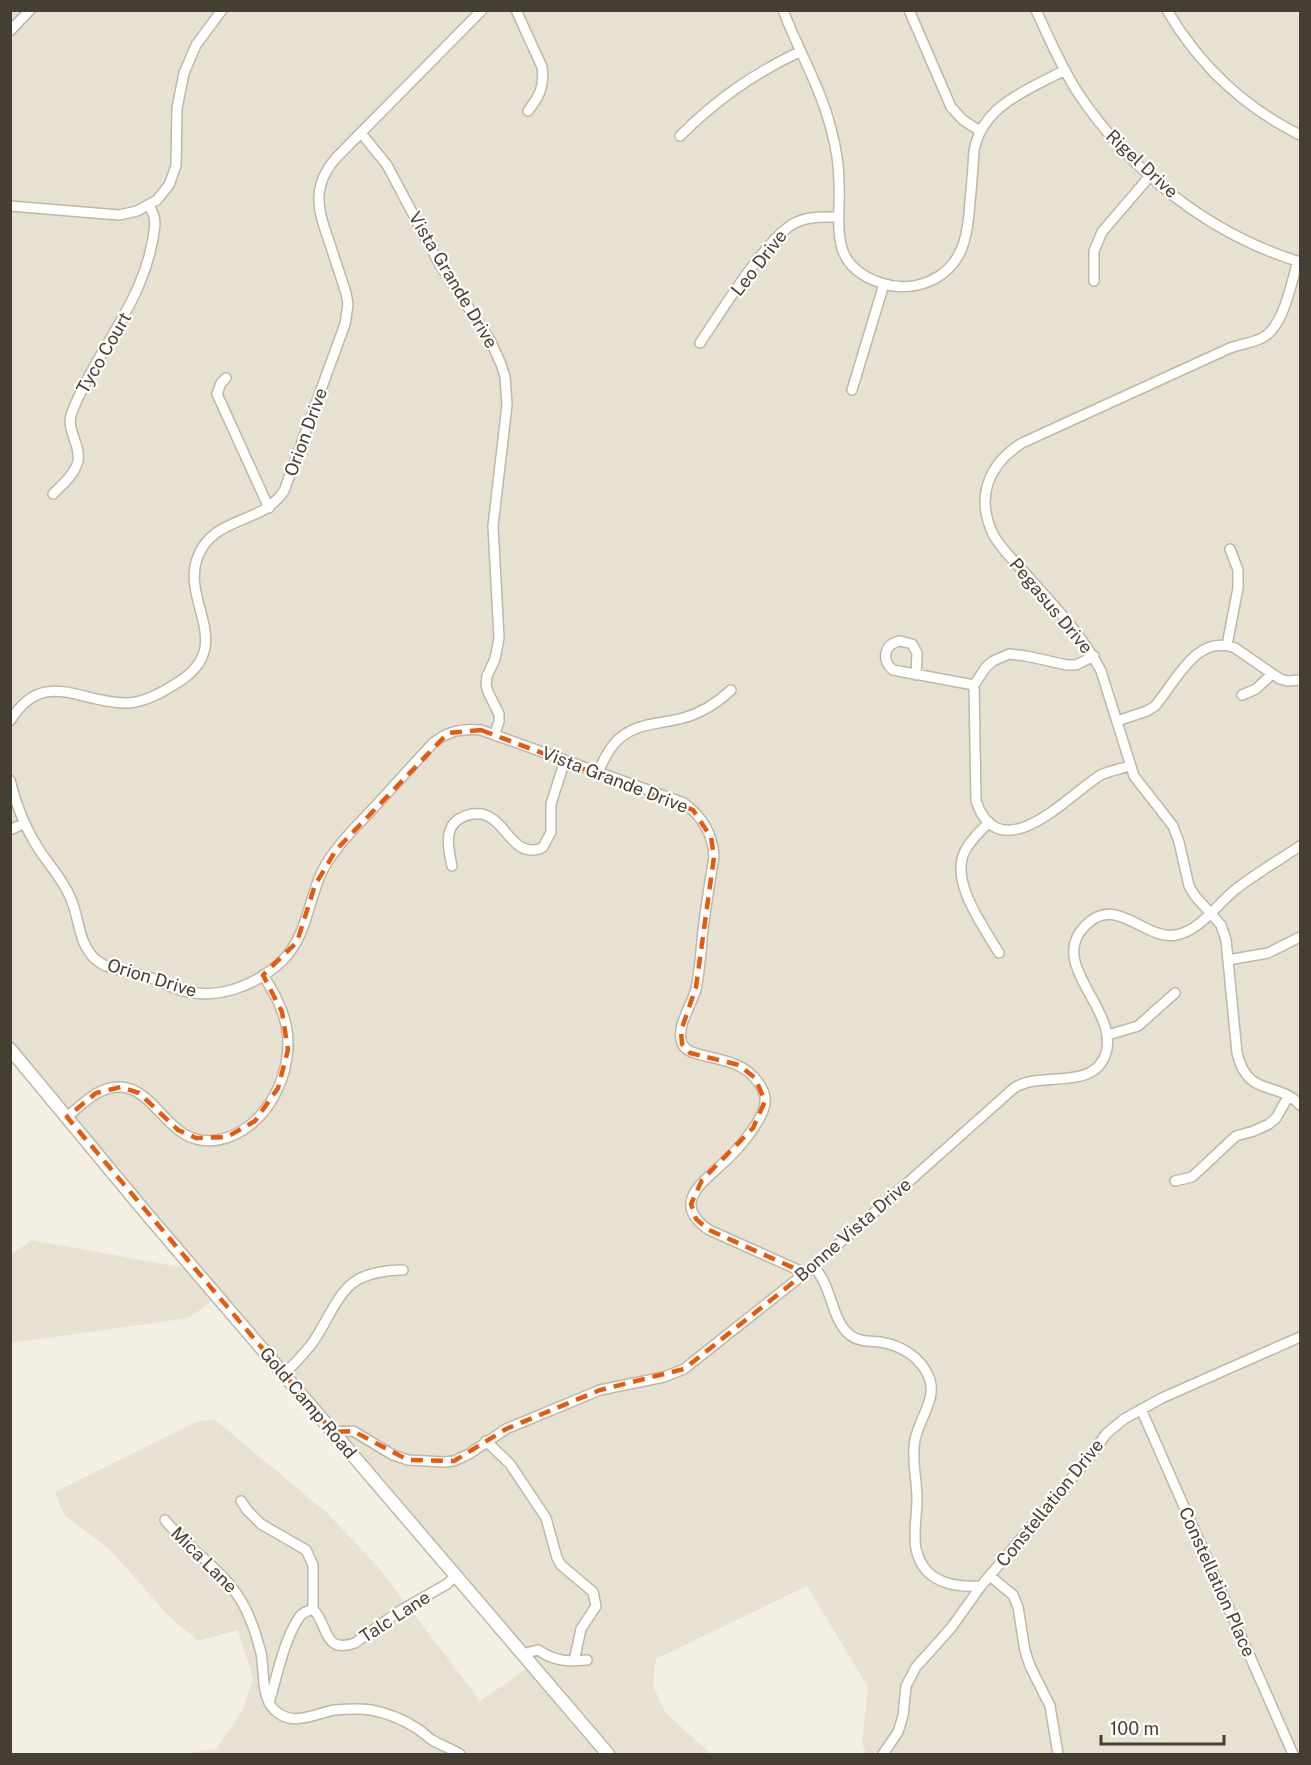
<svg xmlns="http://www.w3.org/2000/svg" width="1311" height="1765" font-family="'Public Sans',sans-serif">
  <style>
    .residential { fill: #e7e1d1 }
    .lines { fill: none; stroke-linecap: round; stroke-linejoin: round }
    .minor-casing { stroke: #beb7a6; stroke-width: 12 }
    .tertiary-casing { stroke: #beb7a6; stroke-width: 15 }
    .minor { stroke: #fff; stroke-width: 9 }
    .tertiary { stroke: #fff; stroke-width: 12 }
    .marked { fill: none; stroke: #e8590c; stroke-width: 4.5; stroke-dasharray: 12 8; stroke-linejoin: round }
    .labels { text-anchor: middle; stroke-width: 4.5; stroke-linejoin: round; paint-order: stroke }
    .street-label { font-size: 18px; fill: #453f33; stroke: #fff }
  </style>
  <rect width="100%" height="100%" fill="#f3efe4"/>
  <path class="residential" d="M 10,11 L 1300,11 L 1300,1754 L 866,1754 L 862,1742 L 868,1687 L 807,1586 L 656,1659 L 653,1686 L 665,1712 L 711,1754 L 614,1754 L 11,1043 Z
    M 32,1240 L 184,1268 L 212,1301 L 189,1318 L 11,1343 L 11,1255 Z
    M 214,1419 L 326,1512 L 380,1569 L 480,1701 L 526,1669 L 602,1754 L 183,1754 L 216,1749 L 242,1711 L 253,1678 L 238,1630 L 198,1641 L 169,1616 L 109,1549 L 64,1515 L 55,1492 L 196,1422 Z"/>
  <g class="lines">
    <defs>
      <path id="minor" d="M 516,10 L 542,67 C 545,86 539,97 528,111
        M 783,10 C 798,50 821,88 831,129 C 836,147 839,165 839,183 C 841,226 827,265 881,283 C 896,288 914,288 930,281 C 964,266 968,234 970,201 C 972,184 973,167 974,151 C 982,105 1028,90 1065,70
        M 909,10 L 951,107 L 963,120 L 980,131
        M 1036,10 C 1049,38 1061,67 1078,93 C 1131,172 1209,234 1300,262
        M 1167,10 C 1199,65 1244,107 1300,135
        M 10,31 L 30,10
        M 361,133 L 387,165 L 440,265 L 490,340 L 501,364 L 505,377 L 507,405 L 493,526 L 499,638 L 495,659 L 487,676 L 486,685 L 488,692 L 499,714 L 499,721 L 495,734
        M 680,136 C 717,99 753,74 801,51
        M 10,206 L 119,215 L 137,211 L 157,200 L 169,185 L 176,166 L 177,108 L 184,73 L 196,45 L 222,10
        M 1298,261 C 1291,283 1284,327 1262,338 C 1252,343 1241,344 1230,348 L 1022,443 C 989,464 975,496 993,534 C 1000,548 1014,561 1025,573 C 1052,604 1082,634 1101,671 L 1134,776 L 1173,826 L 1179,842 L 1189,886 L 1195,896 L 1221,925 L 1226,940 L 1237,1053 C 1248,1099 1278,1080 1300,1105
        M 1094,281 L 1094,251 L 1102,232 L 1149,177
        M 700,343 C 719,315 769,233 797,222 C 810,216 824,217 838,217
        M 226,378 L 221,383 L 217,394 L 269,508
        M 852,390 L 884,284
        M 53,494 C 62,485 75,474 78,461 C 81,444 65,429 72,412 C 98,346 148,299 155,224 L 154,216 L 149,205
        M 1227,645 L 1238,588 L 1238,570 L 1230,549
        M 1094,656 L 1076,665 L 1067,665 L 1026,656 L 1009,654 L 993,661 L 986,667 L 974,685 L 976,801 C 1000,871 1068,796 1099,776 C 1108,771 1120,769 1130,766
        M 916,675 L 917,653 L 912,644 L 900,641 C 884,644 881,660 893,670 L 974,685
        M 1242,695 L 1256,689 L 1271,675
        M 10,721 C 44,666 81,704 126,703 C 145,703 165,691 180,681 C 235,645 182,602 197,559 C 212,515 261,526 284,491 L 345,324 L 348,304 L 346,293 C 341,277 335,260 330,244 C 318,210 310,187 337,157 L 482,10
        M 1117,721 L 1147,711 L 1155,706 C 1176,682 1196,633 1235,648 L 1280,679 L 1287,681 L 1300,680
        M 598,772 C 603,762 607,752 614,744 C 633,722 657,725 683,718 C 702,713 716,704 731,690
        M 10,780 C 16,805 26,830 40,851 C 50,866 63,880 70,897 C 80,918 77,941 95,959 C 109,971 125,970 142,975 C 155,978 167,986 180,990 C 217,1001 256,986 283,960 C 310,933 308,892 328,861 C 339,844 354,828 369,813 C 390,790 412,766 433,743 C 448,731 462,728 481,730 L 684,803 C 703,817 713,834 714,857 C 710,881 706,905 703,930 C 701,949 700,970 696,989 C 692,1005 674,1029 683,1045 C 691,1061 737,1052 758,1082 C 763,1089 766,1096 765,1103 C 763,1122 734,1154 720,1166 C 698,1186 673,1205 709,1230 L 805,1273
        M 989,822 C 981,831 970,840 965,851 C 949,881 984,927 999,953
        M 10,830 L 25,823
        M 452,866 C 447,845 443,822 468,815 C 476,813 484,813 491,818 C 503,825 509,840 521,847 C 528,851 537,851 543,847 L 551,832 L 551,804 L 565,760
        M 1228,960 L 1268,953 L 1300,937
        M 1108,1035 L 1138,1026 L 1175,993
        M 67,1117 C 83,1104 98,1086 121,1087 C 159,1090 168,1148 218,1140 C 267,1131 296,1070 286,1025 C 282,1006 273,991 263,975
        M 1175,1181 L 1192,1177 L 1236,1136 L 1254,1131 L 1269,1124 L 1276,1118 L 1288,1097
        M 814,1266 C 818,1271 821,1277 824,1282 C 832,1298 835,1323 850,1335 C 859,1342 869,1341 880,1342 C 900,1345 919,1356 928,1375 C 939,1397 919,1418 915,1440 C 911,1459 917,1479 917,1499 C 917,1515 913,1533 916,1549 C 923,1582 953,1588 981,1586
        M 284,1374 C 296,1362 308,1351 317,1336 C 343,1292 346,1271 403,1270
        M 1141,1409 L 1293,1754
        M 333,1432 L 353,1431 L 393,1455 L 408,1460 L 444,1462 L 454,1461 L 469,1454 L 506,1429 L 600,1390 L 664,1377 L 684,1369 L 814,1266 L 1014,1088 C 1041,1070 1094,1092 1106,1053 C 1119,1010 1048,965 1084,927 C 1116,892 1144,941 1176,935 C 1200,931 1218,903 1236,889 C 1257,873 1279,860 1300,846
        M 486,1441 L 510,1464 L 546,1518 L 557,1558 L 561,1565 L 593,1592 L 596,1606 L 581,1629 L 574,1661
        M 241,1501 L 247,1510 L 261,1524 L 306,1550 L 313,1565 L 313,1609
        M 165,1520 C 192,1554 234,1575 250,1619 C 255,1630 258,1642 261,1653 C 265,1673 260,1700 278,1713 C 296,1726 316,1713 335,1710 C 346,1709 360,1708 371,1710 C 388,1713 404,1720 418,1729 C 423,1732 427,1737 432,1740 C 441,1745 451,1749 460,1754
        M 990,1576 L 1013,1595 L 1018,1607 L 1025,1651 L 1030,1666 L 1050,1706 L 1058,1754
        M 313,1609 C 329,1626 323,1654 355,1643 L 398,1612 L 447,1584 L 456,1575
        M 522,1654 L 538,1650 C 554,1661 568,1662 587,1660
        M 269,1703 C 277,1676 284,1639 300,1616 C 303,1612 308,1611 313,1609
        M 883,1754 L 898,1732 L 903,1716 L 906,1686 L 916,1667 L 951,1628 L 981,1586 L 1089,1458 L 1106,1434 L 1124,1419 L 1162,1398 L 1300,1337"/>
      <path id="tertiary" d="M 10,1049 L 146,1213 L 608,1754"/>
    </defs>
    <use href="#minor" class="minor-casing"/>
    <use href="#tertiary" class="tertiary-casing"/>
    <use href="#minor" class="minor"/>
    <use href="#tertiary" class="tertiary"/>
  </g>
  <path class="marked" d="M 481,730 L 693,810 L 711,837 L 714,857 L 696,987 L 681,1031 L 682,1044 L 690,1053 L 739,1065 L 755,1078 L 765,1101 L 753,1128 L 702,1180 L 691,1204 L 696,1219 L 709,1230 L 805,1273 L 684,1369 L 600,1390 L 506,1429 L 454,1461 L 408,1460 L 353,1431 L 333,1432 L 67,1117 L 96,1093 L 121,1087 L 139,1093 L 178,1130 L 196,1138 L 227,1137 L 255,1121 L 278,1088 L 288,1050 L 282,1012 L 263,975 L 297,942 L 315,885 L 336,850 L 448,733 Z"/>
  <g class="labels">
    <g class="street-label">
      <text transform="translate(1142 164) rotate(43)" y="6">Rigel Drive</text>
      <text transform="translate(759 263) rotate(-52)" y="6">Leo Drive</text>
      <text transform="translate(453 280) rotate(59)" y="6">Vista Grande Drive</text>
      <text transform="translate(104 353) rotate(-60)" y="6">Tyco Court</text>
      <text transform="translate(306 432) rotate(-70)" y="6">Orion Drive</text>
      <text transform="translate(1051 606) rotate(50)" y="6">Pegasus Drive</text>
      <text transform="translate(615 780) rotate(21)" y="6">Vista Grande Drive</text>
      <text transform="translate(152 978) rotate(17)" y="6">Orion Drive</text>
      <text transform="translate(853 1230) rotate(-41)" y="6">Bonne Vista Drive</text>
      <text transform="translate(308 1403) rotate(50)" y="6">Gold Camp Road</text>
      <text transform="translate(1050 1503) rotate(-51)" y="6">Constellation Drive</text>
      <text transform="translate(204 1560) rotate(45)" y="6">Mica Lane</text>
      <text transform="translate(1217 1582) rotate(66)" y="6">Constellation Place</text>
      <text transform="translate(395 1617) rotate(-33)" y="6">Talc Lane</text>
    </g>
  </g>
  <rect width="1311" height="1765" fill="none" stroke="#453f33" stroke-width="24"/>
  <path d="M1101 1735v9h123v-9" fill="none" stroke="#453f33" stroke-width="3"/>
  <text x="1110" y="1735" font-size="18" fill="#453f33" stroke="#ffffff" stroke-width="4.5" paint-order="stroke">100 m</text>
</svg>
